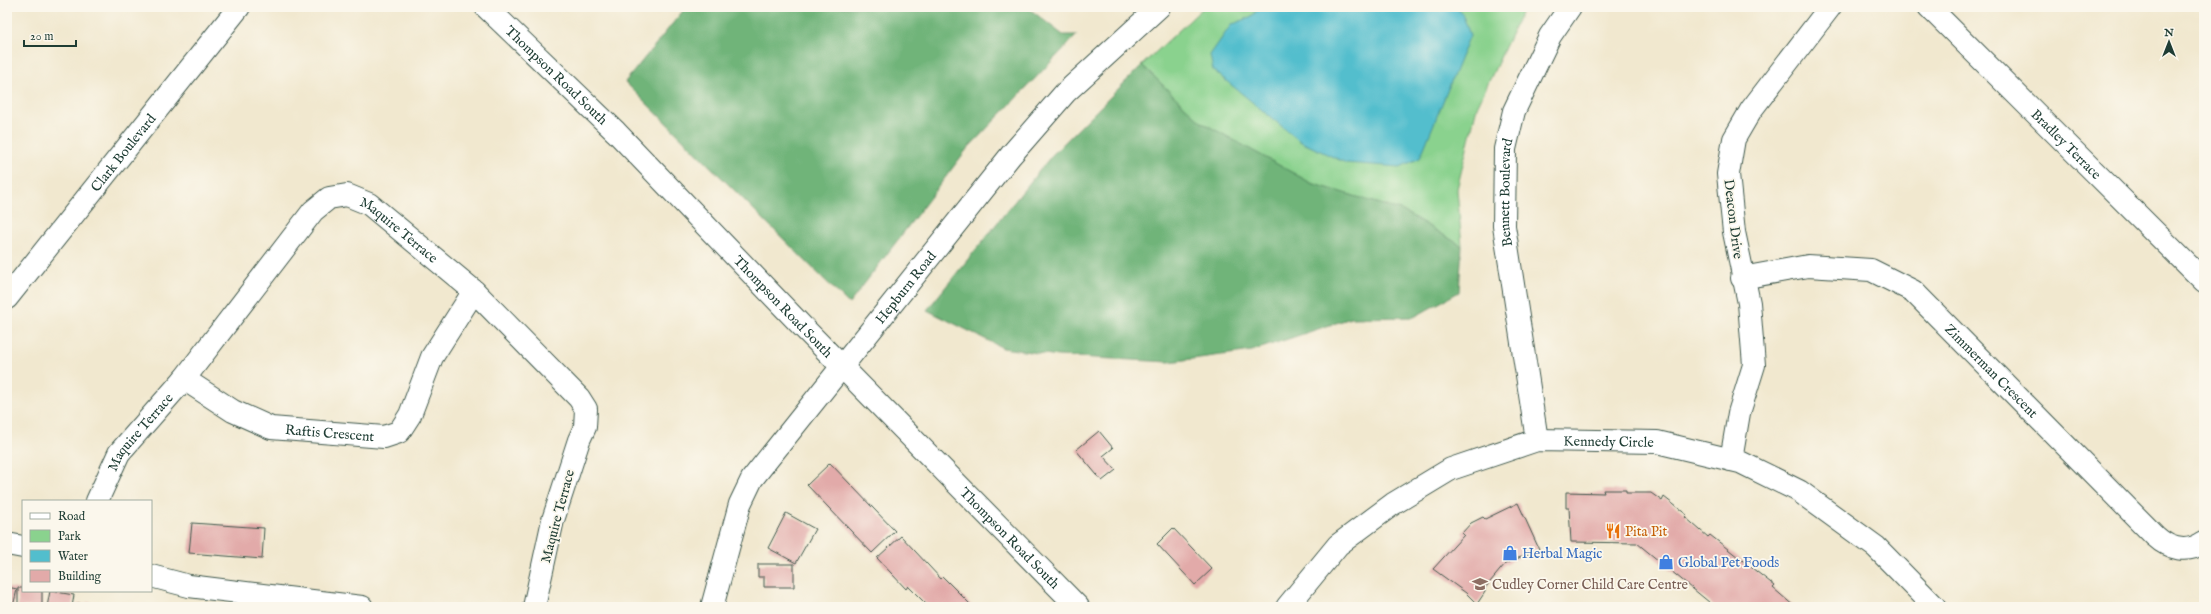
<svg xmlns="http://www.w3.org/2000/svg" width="2211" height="614" font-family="'IM FELL English',serif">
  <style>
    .green { fill: #8ad28e; stroke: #548861 }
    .forest { fill: #6fb479; stroke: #477856 }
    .water { fill: #52becd; stroke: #387e80 }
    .building { fill: #e2aaa9 }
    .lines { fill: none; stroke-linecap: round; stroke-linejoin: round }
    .minor-casing { stroke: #3e574b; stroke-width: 24 }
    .major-casing { stroke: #3e574b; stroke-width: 24 }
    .minor { stroke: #fff; stroke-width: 22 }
    .major { stroke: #fff; stroke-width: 22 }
    .labels { text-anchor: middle; stroke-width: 3.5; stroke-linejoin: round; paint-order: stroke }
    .street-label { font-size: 14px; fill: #1f3d34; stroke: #fbf7ec }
    .food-label { font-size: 14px; fill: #c56008; stroke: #fbf7ec; text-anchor: start }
    .shop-label { font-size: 14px; fill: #366cbe; stroke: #fbf7ec; text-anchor: start }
    .education-label { font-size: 14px; fill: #785e54; stroke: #fbf7ec; text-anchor: start }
  </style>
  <rect width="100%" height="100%" fill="#fbf7ec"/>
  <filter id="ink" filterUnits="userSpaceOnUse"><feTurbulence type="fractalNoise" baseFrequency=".025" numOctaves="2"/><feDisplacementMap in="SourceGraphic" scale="8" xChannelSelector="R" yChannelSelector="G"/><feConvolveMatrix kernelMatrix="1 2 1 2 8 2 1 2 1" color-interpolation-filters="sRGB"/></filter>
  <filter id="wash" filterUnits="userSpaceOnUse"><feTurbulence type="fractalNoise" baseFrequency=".012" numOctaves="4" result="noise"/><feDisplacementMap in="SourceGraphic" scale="16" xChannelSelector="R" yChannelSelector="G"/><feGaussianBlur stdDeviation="0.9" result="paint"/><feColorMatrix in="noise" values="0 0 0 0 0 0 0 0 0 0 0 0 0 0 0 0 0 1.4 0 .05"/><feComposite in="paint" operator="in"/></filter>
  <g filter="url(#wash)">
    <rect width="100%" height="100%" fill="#f1e8cf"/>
    <path class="green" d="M 1204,7 L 1524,7 L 1477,107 L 1457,189 L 1462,246 L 1403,211 L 1311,183 L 1201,122 L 1142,65 Z"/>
    <path class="forest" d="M 686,7 L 1027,7 L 1063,35 L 1077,35 L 967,149 L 849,304 L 625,82 Z
      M 1142,65 L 1201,122 L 1311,183 L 1403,211 L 1462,246 L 1459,292 L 1414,317 L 1351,318 L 1252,351 L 1169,362 L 1058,356 L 1003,348 L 927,310 L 1052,155 Z"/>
    <path class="water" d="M 1260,7 L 1455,7 L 1462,13 L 1470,35 L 1420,158 L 1400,167 L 1346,163 L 1301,142 L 1213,70 L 1210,55 L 1231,25 L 1252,16 Z"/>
    <g id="blocks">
      <path class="building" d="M 1099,431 L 1113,448 L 1103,456 L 1116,470 L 1102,481 L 1076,450 Z
        M 830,463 L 895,531 L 872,553 L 807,485 Z
        M 1603,490 L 1626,490 L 1626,493 L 1651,493 L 1662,501 L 1664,497 L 1687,515 L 1685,517 L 1708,537 L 1710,535 L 1775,586 L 1773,588 L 1795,607 L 1715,607 L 1637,543 L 1571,542 L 1569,508 L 1566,508 L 1566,492 L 1604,493 Z
        M 1518,503 L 1539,549 L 1505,564 L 1485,588 L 1485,592 L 1477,604 L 1466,593 L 1433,569 L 1464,535 L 1462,533 L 1471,523 L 1483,517 L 1485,519 Z
        M 786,513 L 815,529 L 796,563 L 768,548 Z
        M 192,523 L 264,528 L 262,559 L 189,553 Z
        M 1173,528 L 1212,569 L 1195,585 L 1157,544 Z
        M 901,536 L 941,579 L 943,577 L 973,607 L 929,607 L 908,586 L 906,589 L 877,558 Z
        M 758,564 L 794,564 L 794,587 L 764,587 L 764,577 L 758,577 Z
        M 7,587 L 17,589 L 13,607 L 7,607 Z
        M 18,588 L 23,588 L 23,591 L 42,591 L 42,607 L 18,607 Z
        M 50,591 L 74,595 L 72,607 L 47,607 Z
        M 87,602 L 105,606 L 105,607 L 77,607 L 78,603 L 86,605 Z"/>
    </g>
  </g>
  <g filter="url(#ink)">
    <use href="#blocks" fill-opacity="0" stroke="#3e574b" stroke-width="1"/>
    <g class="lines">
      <defs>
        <g id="minor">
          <path id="s1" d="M 1929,7 L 2204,281"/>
          <path id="s2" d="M 1742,278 L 1808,266 L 1871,270 L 1913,291 L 2155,536 C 2169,549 2187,554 2204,542"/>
          <path id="s3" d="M 7,298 L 239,7"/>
          <path id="s4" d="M 184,379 L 233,411 L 271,428 L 384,437 L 399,432 L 410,415 L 432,357 L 474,291"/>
          <path id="s5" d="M 1537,440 L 1504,226 L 1505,149 L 1514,111 L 1550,36 L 1570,7"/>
          <path d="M 1731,460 L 1739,413 L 1754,365 L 1749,303 L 1734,232 L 1728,174 L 1734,139 L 1751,110 L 1830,7"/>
          <path id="s6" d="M 97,501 L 119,453 L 184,379 L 313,211 L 329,198 L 347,195 L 369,204 L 474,291 L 579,398 L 586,409 L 585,427 L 579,440 L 553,520 L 534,607"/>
          <path d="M 7,544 L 23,547"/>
          <path d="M 151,576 L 189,586 L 362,607"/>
          <path id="s7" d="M 712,607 L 740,504 L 752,479 L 1011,155 L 1065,93 L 1159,7"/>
          <path id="s8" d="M 1287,607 L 1338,545 L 1393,504 L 1451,469 L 1537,440 L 1657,442 L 1740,462 L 1799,491 L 1876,547 L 1935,607"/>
        </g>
        <g id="major">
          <path id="s9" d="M 486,7 L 616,132 L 801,325 L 1078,607"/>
        </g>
      </defs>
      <use href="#minor" class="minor-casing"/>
      <use href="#major" class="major-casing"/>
      <use href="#minor" class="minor"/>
      <use href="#major" class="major"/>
    </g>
  </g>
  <defs>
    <symbol id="restaurant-bare" viewBox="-9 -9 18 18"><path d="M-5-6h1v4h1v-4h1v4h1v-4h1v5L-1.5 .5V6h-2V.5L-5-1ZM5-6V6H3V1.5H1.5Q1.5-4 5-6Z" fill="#e8710a" stroke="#fbf7ec" stroke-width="2.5" paint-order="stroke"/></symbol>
    <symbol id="shop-bare" viewBox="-9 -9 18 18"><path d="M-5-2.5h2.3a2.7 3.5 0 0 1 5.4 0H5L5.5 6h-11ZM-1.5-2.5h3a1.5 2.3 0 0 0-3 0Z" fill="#3f7fe0" stroke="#fbf7ec" stroke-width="2.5" paint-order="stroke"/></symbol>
    <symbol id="school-bare" viewBox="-9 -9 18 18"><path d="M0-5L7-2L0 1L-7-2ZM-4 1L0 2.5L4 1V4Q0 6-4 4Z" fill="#8d6e63" stroke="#fbf7ec" stroke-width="2.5" paint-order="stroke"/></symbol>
  </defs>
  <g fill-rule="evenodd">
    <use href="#restaurant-bare" x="1602" y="520" width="22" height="22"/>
    <use href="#shop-bare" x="1499" y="542" width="22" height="22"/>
    <use href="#shop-bare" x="1655" y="551" width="22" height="22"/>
    <use href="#school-bare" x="1469" y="573" width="22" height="22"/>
  </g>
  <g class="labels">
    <g class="street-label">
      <text dy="5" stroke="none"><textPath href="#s9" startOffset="98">Thompson Road South</textPath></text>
      <text dy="5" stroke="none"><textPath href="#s1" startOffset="194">Bradley Terrace</textPath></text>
      <text dy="5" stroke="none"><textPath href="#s3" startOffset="186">Clark Boulevard</textPath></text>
      <text dy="5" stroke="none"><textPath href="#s5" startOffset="250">Bennett Boulevard</textPath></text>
      <text transform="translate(1734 219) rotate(83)" y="5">Deacon Drive</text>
      <text dy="5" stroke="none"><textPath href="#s6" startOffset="465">Maquire Terrace</textPath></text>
      <text dy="5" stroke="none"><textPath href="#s7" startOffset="380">Hepburn Road</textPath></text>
      <text dy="5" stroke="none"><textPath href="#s9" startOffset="422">Thompson Road South</textPath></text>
      <text dy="5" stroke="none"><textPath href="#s2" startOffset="289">Zimmerman Crescent</textPath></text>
      <text dy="5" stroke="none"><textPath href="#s6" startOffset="82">Maquire Terrace</textPath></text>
      <text dy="5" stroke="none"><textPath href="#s4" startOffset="159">Raftis Crescent</textPath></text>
      <text dy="5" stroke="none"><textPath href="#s8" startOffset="379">Kennedy Circle</textPath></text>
      <text transform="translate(557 516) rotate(-75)" y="5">Maquire Terrace</text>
      <text dy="5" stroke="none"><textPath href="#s9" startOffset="746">Thompson Road South</textPath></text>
    </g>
    <g class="food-label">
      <text x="1625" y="536">Pita Pit</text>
    </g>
    <g class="shop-label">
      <text x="1522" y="558">Herbal Magic</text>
      <text x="1678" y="567">Global Pet Foods</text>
    </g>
    <g class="education-label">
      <text x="1492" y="589">Cudley Corner Child Care Centre</text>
    </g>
  </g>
  <rect width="2211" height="614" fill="none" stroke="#fbf7ec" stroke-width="24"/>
  <rect x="22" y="500" width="130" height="92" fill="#fbf7ec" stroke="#a3ada2"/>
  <rect x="30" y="513" width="20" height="6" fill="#ffffff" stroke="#a3ada2"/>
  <text x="58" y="520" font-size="12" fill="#1f3d34">Road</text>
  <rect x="30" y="530" width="20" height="12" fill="#8ad28e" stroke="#a3ada2"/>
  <text x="58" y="540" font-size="12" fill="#1f3d34">Park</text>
  <rect x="30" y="550" width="20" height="12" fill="#52becd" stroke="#a3ada2"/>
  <text x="58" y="560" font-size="12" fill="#1f3d34">Water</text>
  <rect x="30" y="570" width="20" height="12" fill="#e2aaa9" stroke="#a3ada2"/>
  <text x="58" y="580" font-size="12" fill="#1f3d34">Building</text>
  <g transform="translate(2169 42)" stroke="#fbf7ec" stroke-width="3" paint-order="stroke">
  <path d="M0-3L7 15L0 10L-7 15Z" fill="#1f3d34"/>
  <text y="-6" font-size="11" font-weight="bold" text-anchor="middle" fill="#1f3d34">N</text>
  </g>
  <path d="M24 40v6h52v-6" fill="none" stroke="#1f3d34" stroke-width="2"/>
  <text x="30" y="40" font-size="12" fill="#1f3d34" stroke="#fbf7ec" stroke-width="3" paint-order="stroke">20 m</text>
</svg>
